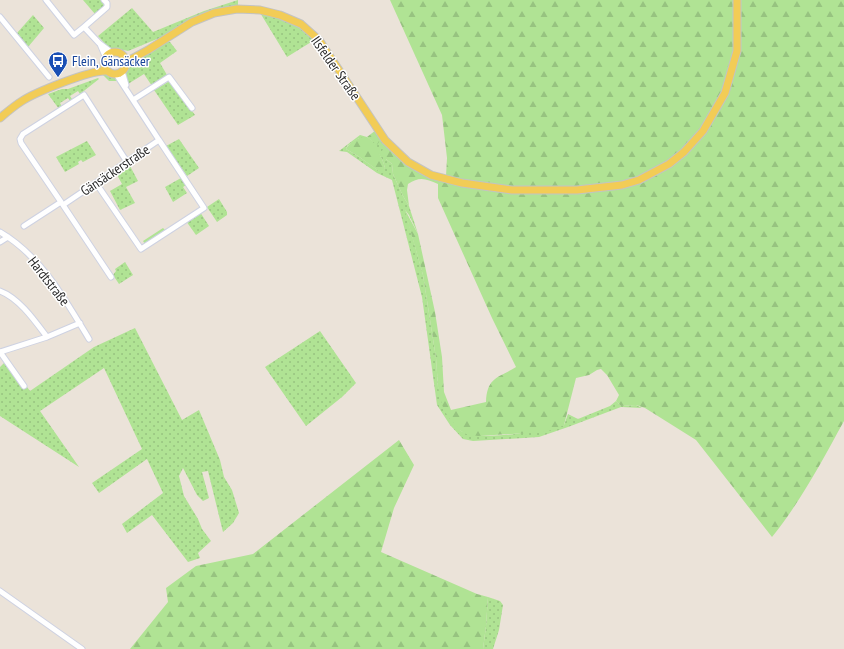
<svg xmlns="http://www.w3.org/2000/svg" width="844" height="649" font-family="'PT Sans Narrow',sans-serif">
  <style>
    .grass { fill: url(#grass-dots); fill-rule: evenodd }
    .forest { fill: url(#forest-firs) }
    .park { fill: url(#park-tufts) }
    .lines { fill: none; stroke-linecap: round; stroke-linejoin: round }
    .minor-casing { stroke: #ced2e2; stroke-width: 7 }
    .major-casing { stroke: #c3c3c3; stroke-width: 9 }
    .minor { stroke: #fff; stroke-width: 5 }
    .major { stroke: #f2cc56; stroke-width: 7 }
    .labels { text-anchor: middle; stroke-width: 3; stroke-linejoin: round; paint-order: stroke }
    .transit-label { font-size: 14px; fill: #164399; stroke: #fff; text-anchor: start }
    .street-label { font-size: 14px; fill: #282828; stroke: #fff }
  </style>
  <defs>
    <pattern id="grass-dots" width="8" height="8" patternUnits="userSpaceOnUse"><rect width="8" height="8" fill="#b0e394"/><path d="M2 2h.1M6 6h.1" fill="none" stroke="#97c380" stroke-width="1.8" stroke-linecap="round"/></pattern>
    <pattern id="forest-firs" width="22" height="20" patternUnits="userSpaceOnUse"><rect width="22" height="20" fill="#b0e394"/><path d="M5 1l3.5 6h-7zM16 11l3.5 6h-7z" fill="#97c380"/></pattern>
    <pattern id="park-tufts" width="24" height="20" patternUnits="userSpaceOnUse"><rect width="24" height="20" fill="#b0e394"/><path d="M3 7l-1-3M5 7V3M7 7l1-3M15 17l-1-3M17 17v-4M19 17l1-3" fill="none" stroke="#97c380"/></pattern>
  </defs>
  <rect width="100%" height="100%" fill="#ebe3d9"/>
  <path class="grass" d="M 83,0 L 101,0 L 104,5 L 103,8 L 95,14 Z
    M 238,0 L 238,7 L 214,12 L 158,41 L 157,39 L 128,51 L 115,48 L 113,49 L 109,48 L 98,36 L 132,8 L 153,32 L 204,11 Z
    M 259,11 L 301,25 L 316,39 L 287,57 Z
    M 33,15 L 44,28 L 28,47 L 17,33 Z
    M 167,42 L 170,42 L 177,51 L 160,63 L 167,75 L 152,86 L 144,74 L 128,84 L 125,73 L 130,63 Z
    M 101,73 C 107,72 114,76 119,81 L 109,81 Z
    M 98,78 L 99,79 L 80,94 L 78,91 L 70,96 L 72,99 L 70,101 L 68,98 L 60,103 L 62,107 L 59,109 L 48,94 L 62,89 L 68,89 Z
    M 168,82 L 171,83 L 195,115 L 178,125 L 154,90 Z
    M 360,135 L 367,137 L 374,142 L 381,139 L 386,139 L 386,159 L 392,164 L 393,174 L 403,196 L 409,206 L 418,234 L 409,215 L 405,210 L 423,275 L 436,358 L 438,387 L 461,431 C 487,442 536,431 564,425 L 568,414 L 578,419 L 610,406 L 616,401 L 621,406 L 636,405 L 642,408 L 621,407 L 568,427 L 539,437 L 473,441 L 463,439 L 450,425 L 437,405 L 422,297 L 392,180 L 377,173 L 347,152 L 339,151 ZM 359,138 C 372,147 381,151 385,168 L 379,171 L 358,156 L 346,149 L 347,146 Z
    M 179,139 L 199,168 L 187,176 L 166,146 Z
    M 87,141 L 96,155 L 83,162 L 81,160 L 78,162 L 79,164 L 65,172 L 56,157 Z
    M 130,166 L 138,181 L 126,187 L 135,203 L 120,210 L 110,191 L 122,184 L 116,173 Z
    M 181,178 L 186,185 L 183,187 L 187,193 L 173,202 L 165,187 Z
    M 219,199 L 227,212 L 227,215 L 217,222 L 207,207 Z
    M 200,212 L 209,226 L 196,235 L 186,221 Z
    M 125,262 L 133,275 L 119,284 L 113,275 L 116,271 L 115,269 Z
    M 135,328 L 182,420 L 199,410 L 220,460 L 224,477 L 232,490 L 239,513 L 233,523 L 223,532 L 208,471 L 202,472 L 209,498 L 203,501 L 197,495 L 183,468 L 179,476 L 184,496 L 198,519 L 202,529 L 211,541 L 198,553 L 200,558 L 188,562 L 152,515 L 127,533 L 122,524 L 163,493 L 147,459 L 99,493 L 92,483 L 142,449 L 104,368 L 40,411 L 79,467 L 0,416 L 0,367 L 7,360 L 30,391 L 94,347 Z
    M 320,331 L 356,383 L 342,397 L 306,426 L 265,367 Z
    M 488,597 L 500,601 L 503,605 L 499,630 L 493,649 L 483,649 L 486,626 Z"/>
  <path class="forest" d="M 390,0 L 844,0 L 844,421 C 822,461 801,501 772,537 L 696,440 L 645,408 L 636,405 L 621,406 L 616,401 L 619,395 L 607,375 L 601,369 L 597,370 L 589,375 L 576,378 L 564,425 L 553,430 L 528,433 L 478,436 L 466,434 L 461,431 L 448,417 L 442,405 L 438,387 L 436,358 L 423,275 L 404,208 L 418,234 L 435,312 L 442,357 L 444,392 L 451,410 L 486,402 C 487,377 498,378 516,367 L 492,318 L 438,198 L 438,184 C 426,179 420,176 408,184 L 407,190 L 409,206 L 403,196 L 393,174 L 392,164 L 386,159 L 382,151 L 385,144 L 410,167 L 446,176 L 447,158 L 442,115 Z
    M 376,130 L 381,139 L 377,145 L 367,137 Z
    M 363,137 C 374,144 382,155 385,168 L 383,170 L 380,172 L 358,156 L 346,149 C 348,144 357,138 363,137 Z
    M 399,440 L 414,465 L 394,508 L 381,552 L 477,594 L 488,597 L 486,626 L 483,649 L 130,649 L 168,602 L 166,588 L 196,566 L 253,554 Z"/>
  <path class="park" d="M 163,228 L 166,231 L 145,244 L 143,241 Z"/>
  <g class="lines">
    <defs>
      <path id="minor" d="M 46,0 L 74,35 L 84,27
        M 104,0 L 107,3 L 107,7 L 84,27 L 99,43 L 111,52
        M 0,17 L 49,77
        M 100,44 L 105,56
        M 122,71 L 126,85
        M 133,100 L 169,77 L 192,108
        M 96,183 L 141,249 L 204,208 L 159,140
        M 61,202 L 21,143 L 20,139 L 23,134 L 84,95 L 127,162
        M 24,226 L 61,202 L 62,204
        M 0,232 C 41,256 65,299 89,339
        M 0,242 L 8,237
        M 111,277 L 63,205 L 159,140 L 116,74
        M 0,291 C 19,298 35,321 47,337
        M 0,352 L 47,337 L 80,323
        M 0,352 L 24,386
        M 0,591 L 82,649"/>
      <path id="major" d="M104 63a11 11 0 1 1 22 0a11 11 0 1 1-22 0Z
        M 126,62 L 148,50 L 192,22 L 214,13 L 237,9 L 260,10 L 280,15 L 301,24 L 319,40 L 385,140 L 408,162 L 431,175 L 462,183 L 512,190 L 577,190 L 622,185 L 639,180 L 669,164 L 684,152 L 703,131 L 725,93 L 737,51 L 737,0
        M 0,118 C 7,112 14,106 22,101 C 36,92 90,70 106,71"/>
    </defs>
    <use href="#minor" class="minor-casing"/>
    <use href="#major" class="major-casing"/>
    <use href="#minor" class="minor"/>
    <use href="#major" class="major"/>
  </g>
  <defs>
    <symbol id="bus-pin" viewBox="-11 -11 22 30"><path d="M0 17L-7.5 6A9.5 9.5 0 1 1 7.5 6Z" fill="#1a4fb4" stroke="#fff"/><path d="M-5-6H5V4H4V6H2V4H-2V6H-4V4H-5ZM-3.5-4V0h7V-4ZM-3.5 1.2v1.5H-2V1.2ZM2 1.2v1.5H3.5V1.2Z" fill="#fff"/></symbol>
  </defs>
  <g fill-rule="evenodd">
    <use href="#bus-pin" x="47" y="50" width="22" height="30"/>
  </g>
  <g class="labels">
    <g class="transit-label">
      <text x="72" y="66">Flein, Gänsäcker</text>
    </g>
    <g class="street-label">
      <text transform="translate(336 68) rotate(55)" y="5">Ilsfelder Straße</text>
      <text transform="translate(115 170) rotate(-34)" y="5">Gänsäckerstraße</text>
      <text transform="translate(49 281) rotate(52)" y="5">Hardtstraße</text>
    </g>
  </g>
</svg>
